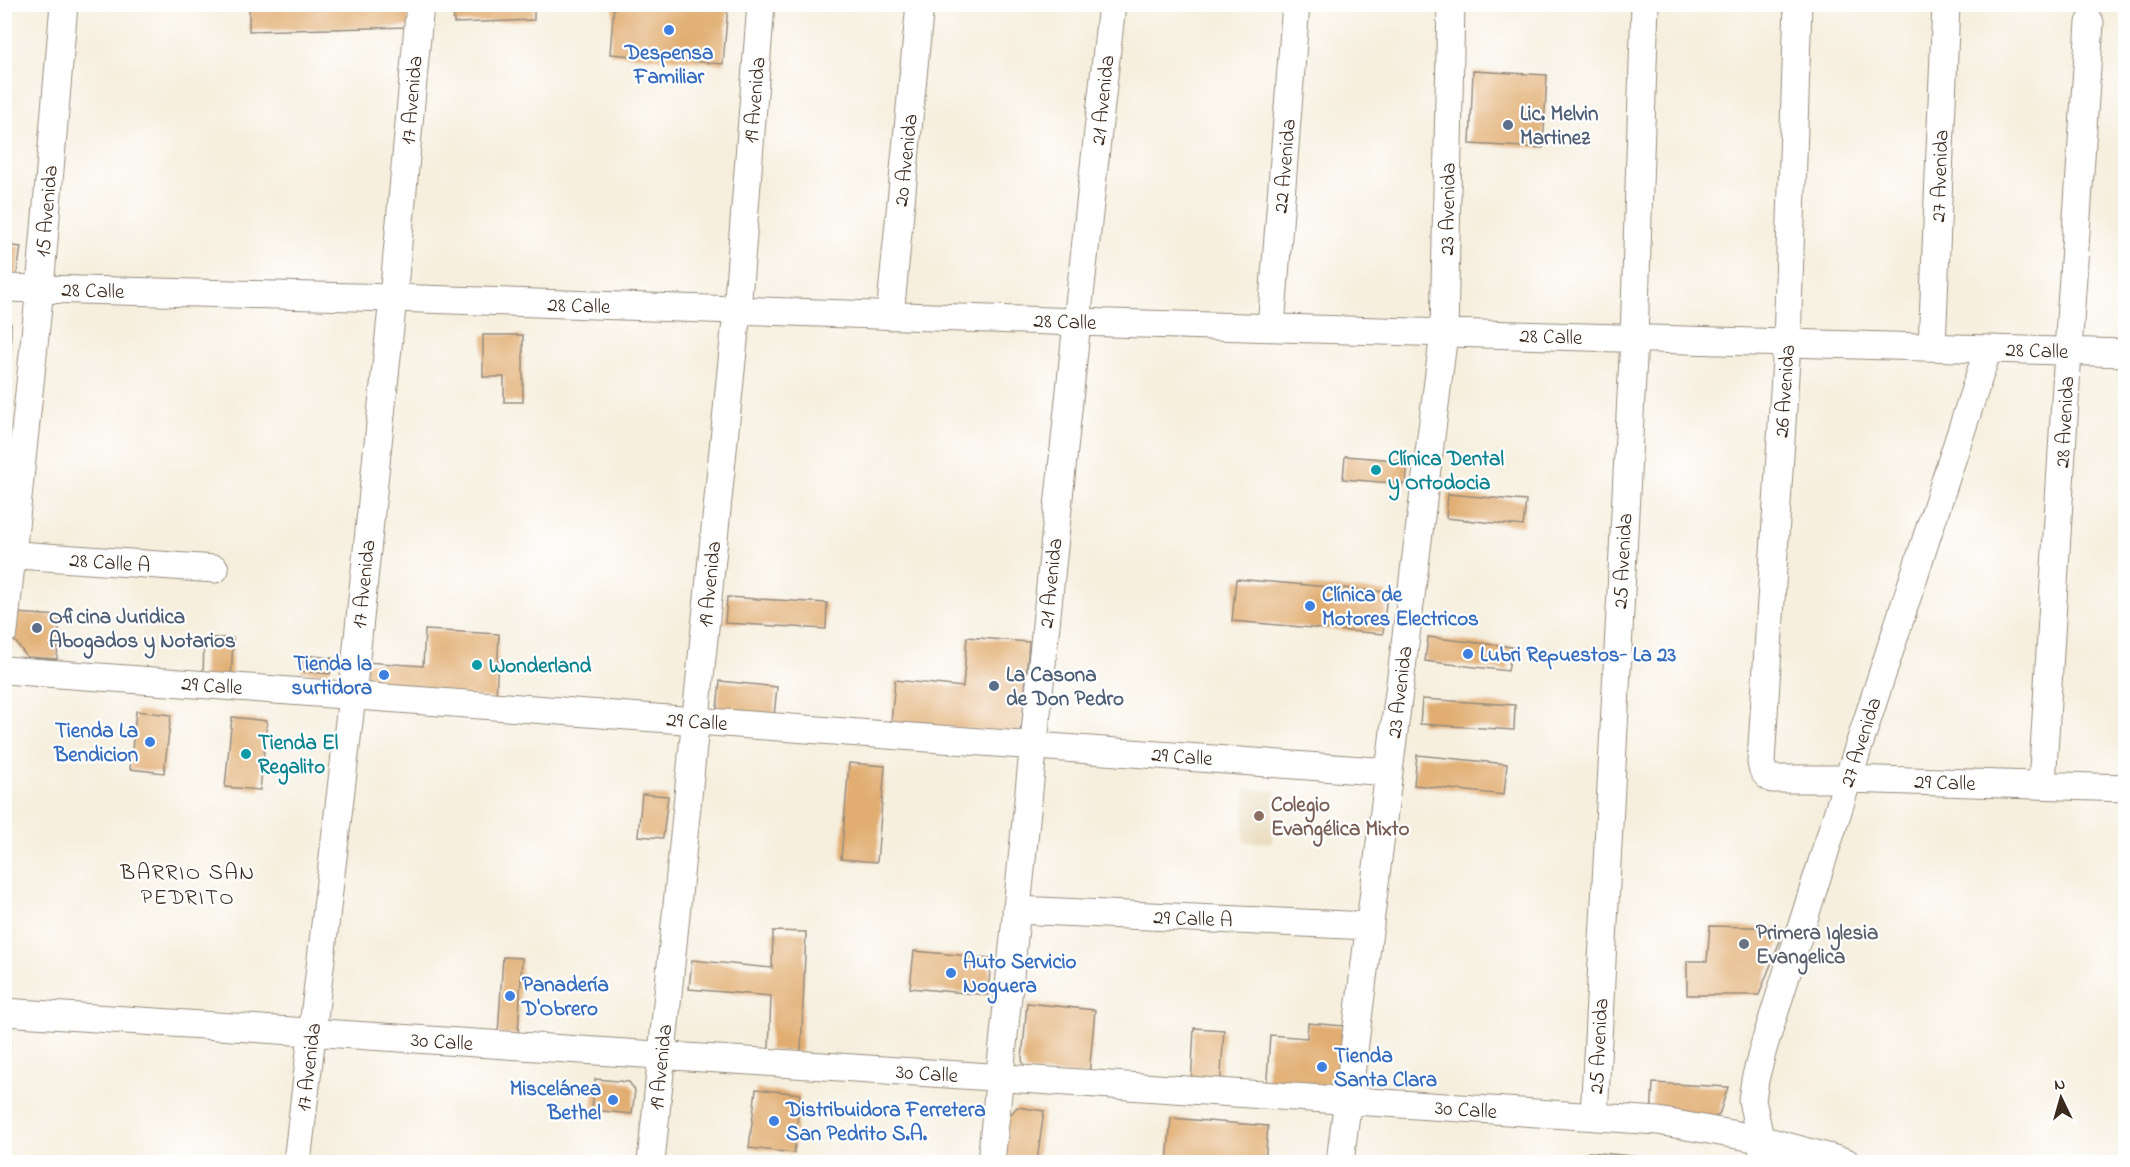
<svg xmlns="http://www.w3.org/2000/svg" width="2130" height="1167" font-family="'Indie Flower',sans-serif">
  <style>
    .built { fill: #e8d9ba }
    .building { fill: #e1ad71 }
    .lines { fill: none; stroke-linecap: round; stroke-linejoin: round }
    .minor-casing { stroke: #988c7e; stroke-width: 29 }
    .minor { stroke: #fff; stroke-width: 27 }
    .shop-dot { fill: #3f7fe0; stroke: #fff; stroke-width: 2 }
    .service-dot { fill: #5c6f8a; stroke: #fff; stroke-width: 2 }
    .culture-dot { fill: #0f9aa8; stroke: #fff; stroke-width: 2 }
    .education-dot { fill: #8d6e63; stroke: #fff; stroke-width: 2 }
    .worship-dot { fill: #6b7280; stroke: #fff; stroke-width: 2 }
    .labels { text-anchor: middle; stroke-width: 4.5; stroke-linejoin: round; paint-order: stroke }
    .shop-label { font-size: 21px; font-weight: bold; fill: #366cbe; stroke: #fff; text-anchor: start }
    .street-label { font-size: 21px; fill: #3b2a1e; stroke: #fff }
    .service-label { font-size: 21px; font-weight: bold; fill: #4e5e75; stroke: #fff; text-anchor: start }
    .culture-label { font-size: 21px; font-weight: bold; fill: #0d838f; stroke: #fff; text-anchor: start }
    .education-label { font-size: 21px; font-weight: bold; fill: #785e54; stroke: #fff; text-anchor: start }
    .worship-label { font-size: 21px; font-weight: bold; fill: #5b616d; stroke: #fff; text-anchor: start }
    .neighbourhood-label { font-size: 22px; letter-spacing: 1.5px; fill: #3b2a1e; stroke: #fff }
  </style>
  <rect width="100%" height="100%" fill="#fff"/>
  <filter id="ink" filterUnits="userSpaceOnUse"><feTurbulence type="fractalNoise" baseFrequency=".0167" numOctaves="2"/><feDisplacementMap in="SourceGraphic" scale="12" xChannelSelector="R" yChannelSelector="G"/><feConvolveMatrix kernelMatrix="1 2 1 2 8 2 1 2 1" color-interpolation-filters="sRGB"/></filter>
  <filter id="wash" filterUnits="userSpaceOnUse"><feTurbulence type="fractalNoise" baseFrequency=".008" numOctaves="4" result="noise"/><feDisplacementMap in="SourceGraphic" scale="24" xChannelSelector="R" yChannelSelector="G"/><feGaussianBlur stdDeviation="1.35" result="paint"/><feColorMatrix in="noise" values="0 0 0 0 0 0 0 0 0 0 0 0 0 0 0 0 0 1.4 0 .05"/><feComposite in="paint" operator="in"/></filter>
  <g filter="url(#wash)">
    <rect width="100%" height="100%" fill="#f6efde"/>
    <path class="built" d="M 1246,789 L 1275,791 L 1272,843 L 1243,842 Z"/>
    <g id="blocks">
      <path class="building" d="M 249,4 L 409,4 L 409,27 L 249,31 Z
        M 614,4 L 728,6 L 723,64 L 610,54 Z
        M 453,5 L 534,5 L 534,20 L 454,23 Z
        M 1473,71 L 1547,75 L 1543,148 L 1470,144 Z
        M 4,245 L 21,247 L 17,274 L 7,281 L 4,281 Z
        M 4,316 L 11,324 L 10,353 L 4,352 Z
        M 483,335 L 523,335 L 523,402 L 504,402 L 504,377 L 483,377 Z
        M 1345,456 L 1408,461 L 1406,484 L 1343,479 Z
        M 1448,494 L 1526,501 L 1523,526 L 1446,518 Z
        M 1236,579 L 1387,592 L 1383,634 L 1232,621 Z
        M 727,597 L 827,603 L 826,629 L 725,623 Z
        M 16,613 L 60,616 L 57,659 L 27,657 L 14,640 Z
        M 425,630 L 499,634 L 496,699 L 364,684 L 366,662 L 423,666 Z
        M 967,637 L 1029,642 L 1022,725 L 1019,733 L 891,723 L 895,680 L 963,687 Z
        M 1428,637 L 1512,647 L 1508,671 L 1425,661 Z
        M 204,638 L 233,638 L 231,681 L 203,680 Z
        M 303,655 L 332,658 L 330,674 L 301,671 Z
        M 720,681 L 777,687 L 773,725 L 717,709 Z
        M 1422,699 L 1515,705 L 1514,730 L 1420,724 Z
        M 136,711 L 171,715 L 164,773 L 130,769 Z
        M 232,717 L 267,721 L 260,790 L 225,787 Z
        M 1417,755 L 1507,764 L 1504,795 L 1414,785 Z
        M 849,763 L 885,766 L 877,862 L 841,859 Z
        M 642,794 L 668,796 L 663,838 L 638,836 Z
        M 1710,926 L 1785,928 L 1759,995 L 1687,995 L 1687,961 L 1707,961 Z
        M 773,931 L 806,932 L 801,1052 L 769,1050 L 771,996 L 689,989 L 692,960 L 772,968 Z
        M 914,951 L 991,958 L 988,995 L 910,988 Z
        M 503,957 L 522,958 L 518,1035 L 498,1034 Z
        M 1027,1003 L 1095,1010 L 1089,1076 L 1026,1071 L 1022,1060 Z
        M 1308,1023 L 1344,1026 L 1337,1098 L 1266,1093 L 1270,1035 L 1307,1038 Z
        M 1194,1028 L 1224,1030 L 1220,1088 L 1191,1086 Z
        M 4,1043 L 10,1043 L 6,1077 L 4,1076 Z
        M 595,1079 L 629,1082 L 635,1090 L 632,1114 L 592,1110 Z
        M 1653,1083 L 1728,1087 L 1719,1115 L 1709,1120 L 1651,1118 Z
        M 756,1089 L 800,1094 L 794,1153 L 749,1148 Z
        M 1017,1107 L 1044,1111 L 1037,1161 L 1003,1157 L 1008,1117 Z
        M 1171,1118 L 1268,1126 L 1265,1162 L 1167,1162 Z
        M 1588,1152 L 1654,1158 L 1653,1162 L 1587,1162 Z"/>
    </g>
  </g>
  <g filter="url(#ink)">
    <use href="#blocks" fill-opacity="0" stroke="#988c7e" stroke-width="1.5"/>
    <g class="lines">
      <defs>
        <path id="minor" d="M 1798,4 L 1787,343 L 1761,762 C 1762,771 1765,775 1772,779 L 1848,779 L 2126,788
          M 4,288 L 393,298 L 1077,322 L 2126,353
          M 890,316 L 920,4
          M 1271,327 L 1296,4
          M 1932,347 L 1946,4
          M 4,554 L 215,569
          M 4,631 L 40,288 L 64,4
          M 4,670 L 1389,772
          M 2042,785 L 2068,351 L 2090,23
          M 1016,910 L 1370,926
          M 4,1012 L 1658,1121 L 1760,1139 L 1846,1162
          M 1594,1117 L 1634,338 L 1645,4
          M 297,1162 L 352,696 L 393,298 L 420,4
          M 651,1162 L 737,311 L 761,4
          M 991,1162 L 1077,322 L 1112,4
          M 1340,1162 L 1444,333 L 1451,4
          M 1765,1162 L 1752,1100 L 1755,1080 L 1763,1049 L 1848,779 L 1988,349"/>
      </defs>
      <use href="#minor" class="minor-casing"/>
      <use href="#minor" class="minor"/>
    </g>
  </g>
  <g class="shop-dot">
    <circle cx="669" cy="30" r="6"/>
    <circle cx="1310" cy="606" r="6"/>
    <circle cx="1468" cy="654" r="6"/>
    <circle cx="384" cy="675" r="6"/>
    <circle cx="150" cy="742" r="6"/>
    <circle cx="951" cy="973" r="6"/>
    <circle cx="510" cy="996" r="6"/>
    <circle cx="1322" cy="1067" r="6"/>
    <circle cx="613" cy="1100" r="6"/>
    <circle cx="774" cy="1121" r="6"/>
  </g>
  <g class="service-dot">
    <circle cx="1508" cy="125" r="6"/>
    <circle cx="37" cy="628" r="6"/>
    <circle cx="994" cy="686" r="6"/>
  </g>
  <g class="culture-dot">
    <circle cx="1376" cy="470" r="6"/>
    <circle cx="477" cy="665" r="6"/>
    <circle cx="246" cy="754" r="6"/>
  </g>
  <circle class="education-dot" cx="1259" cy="816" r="6"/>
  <circle class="worship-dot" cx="1744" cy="944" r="6"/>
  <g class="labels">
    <g class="shop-label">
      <text x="669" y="59" text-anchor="middle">Despensa<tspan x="669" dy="24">Familiar</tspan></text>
      <text x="1322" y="601">Clínica de<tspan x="1322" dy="24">Motores Electricos</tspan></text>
      <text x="1480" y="661">Lubri Repuestos- La 23</text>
      <text x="372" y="670" text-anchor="end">Tienda la<tspan x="372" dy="24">surtidora</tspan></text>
      <text x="138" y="737" text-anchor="end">Tienda La<tspan x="138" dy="24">Bendicion</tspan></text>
      <text x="963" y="968">Auto Servicio<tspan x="963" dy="24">Noguera</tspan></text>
      <text x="522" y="991">Panadería<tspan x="522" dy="24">D'Obrero</tspan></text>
      <text x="1334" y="1062">Tienda<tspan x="1334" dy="24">Santa Clara</tspan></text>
      <text x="601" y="1095" text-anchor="end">Miscelánea<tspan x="601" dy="24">Bethel</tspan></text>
      <text x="786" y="1116">Distribuidora Ferretera<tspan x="786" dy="24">San Pedrito S.A.</tspan></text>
    </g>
    <g class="street-label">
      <text transform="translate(411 100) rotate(-85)" y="7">17 Avenida</text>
      <text transform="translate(754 100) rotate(-85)" y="7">19 Avenida</text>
      <text transform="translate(1102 100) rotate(-84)" y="7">21 Avenida</text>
      <text transform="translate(905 160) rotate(-84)" y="7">20 Avenida</text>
      <text transform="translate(1284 166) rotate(-85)" y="7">22 Avenida</text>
      <text transform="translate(1939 176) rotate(-88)" y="7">27 Avenida</text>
      <text transform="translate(1447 209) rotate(-89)" y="7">23 Avenida</text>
      <text transform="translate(46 211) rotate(-85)" y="7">15 Avenida</text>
      <text transform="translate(93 290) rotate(2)" y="7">28 Calle</text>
      <text transform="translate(579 305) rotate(2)" y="7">28 Calle</text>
      <text transform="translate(1065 321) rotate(2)" y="7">28 Calle</text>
      <text transform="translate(1551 336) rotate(2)" y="7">28 Calle</text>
      <text transform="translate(2037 350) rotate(2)" y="7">28 Calle</text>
      <text transform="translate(1784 391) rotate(-86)" y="7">26 Avenida</text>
      <text transform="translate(2064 422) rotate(-87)" y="7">28 Avenida</text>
      <text transform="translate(1622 561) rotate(-87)" y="7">25 Avenida</text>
      <text transform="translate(110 562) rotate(4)" y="7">28 Calle A</text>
      <text transform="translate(1050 583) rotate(-84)" y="7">21 Avenida</text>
      <text transform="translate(363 584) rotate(-84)" y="7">17 Avenida</text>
      <text transform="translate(709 584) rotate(-84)" y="7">19 Avenida</text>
      <text transform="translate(212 685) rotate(4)" y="7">29 Calle</text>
      <text transform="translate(1399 692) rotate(-83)" y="7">23 Avenida</text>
      <text transform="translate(697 721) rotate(4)" y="7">29 Calle</text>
      <text transform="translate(1860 742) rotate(-72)" y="7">27 Avenida</text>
      <text transform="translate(1182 756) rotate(4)" y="7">29 Calle</text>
      <text transform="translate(1945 782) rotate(2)" y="7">29 Calle</text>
      <text transform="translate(1193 918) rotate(2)" y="7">29 Calle A</text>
      <text transform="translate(442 1041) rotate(4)" y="7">30 Calle</text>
      <text transform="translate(1598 1046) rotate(-87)" y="7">25 Avenida</text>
      <text transform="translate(308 1067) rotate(-83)" y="7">17 Avenida</text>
      <text transform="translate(660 1067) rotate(-84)" y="7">19 Avenida</text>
      <text transform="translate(927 1073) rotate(4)" y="7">30 Calle</text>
      <text transform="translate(1466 1109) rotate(4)" y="7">30 Calle</text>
    </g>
    <g class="service-label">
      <text x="1520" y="120">Lic. Melvin<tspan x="1520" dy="24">Martinez</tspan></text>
      <text x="49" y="623">Oficina Juridica<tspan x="49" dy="24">Abogados y Notarios</tspan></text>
      <text x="1006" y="681">La Casona<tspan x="1006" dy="24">de Don Pedro</tspan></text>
    </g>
    <g class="culture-label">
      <text x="1388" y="465">Clínica Dental<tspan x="1388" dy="24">y Ortodocia</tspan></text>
      <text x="489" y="672">Wonderland</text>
      <text x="258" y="749">Tienda El<tspan x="258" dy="24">Regalito</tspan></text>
    </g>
    <g class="education-label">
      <text x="1271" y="811">Colegio<tspan x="1271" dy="24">Evangélica Mixto</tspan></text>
    </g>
    <g class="worship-label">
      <text x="1756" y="939">Primera Iglesia<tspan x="1756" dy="24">Evangelica</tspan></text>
    </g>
    <g class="neighbourhood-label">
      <text x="188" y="879">BARRIO SAN<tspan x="188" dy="25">PEDRITO</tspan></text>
    </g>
  </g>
  <rect width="2130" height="1167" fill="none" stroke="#fff" stroke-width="24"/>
  <g transform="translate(2061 1098) rotate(355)" stroke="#ffffff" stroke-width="4.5" paint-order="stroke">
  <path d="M0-4.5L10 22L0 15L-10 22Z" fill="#3b2a1e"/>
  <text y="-9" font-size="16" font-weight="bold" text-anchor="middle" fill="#3b2a1e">N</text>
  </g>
</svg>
